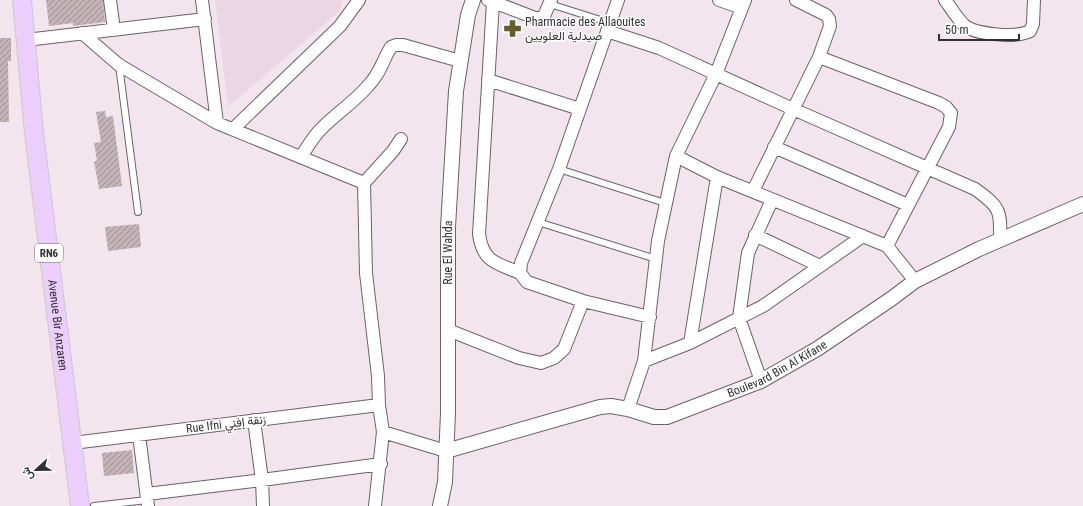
<svg xmlns="http://www.w3.org/2000/svg" width="1083" height="506" font-family="'Roboto Condensed',Vazirmatn,sans-serif">
  <style>
    .built { fill: #ebd7e4 }
    .building { fill: url(#building-hatch) }
    .lines { fill: none; stroke-linecap: round; stroke-linejoin: round }
    .service-casing { stroke: #6c6169; stroke-width: 8 }
    .minor-casing { stroke: #6c6169; stroke-width: 14 }
    .tertiary-casing { stroke: #6c6169; stroke-width: 16 }
    .primary-casing { stroke: #cac9c9; stroke-width: 20 }
    .service { stroke: #fff; stroke-width: 6 }
    .minor { stroke: #fff; stroke-width: 12 }
    .tertiary { stroke: #fff; stroke-width: 14 }
    .primary { stroke: #ebcefb; stroke-width: 18 }
    .labels { text-anchor: middle; stroke-width: 3; stroke-linejoin: round; paint-order: stroke }
    .shield { fill: #fff; stroke: #706d6f; stroke-width: 1 }
    .shield-label { font-size: 11px; font-weight: bold; fill: #332e31 }
    .poi-label { font-size: 12px; fill: #332e31; stroke: #fff; text-anchor: start }
    .street-label { font-size: 12px; fill: #332e31; stroke: #fff }
  </style>
  <defs>
    <pattern id="building-hatch" width="6" height="6" patternUnits="userSpaceOnUse"><rect width="6" height="6" fill="#c3b3b7"/><path d="M-1 1l2-2M0 6l6-6M5 7l2-2" fill="none" stroke="#9f9295"/></pattern>
  </defs>
  <rect width="100%" height="100%" fill="#f2e5ee"/>
  <path class="built" d="M 215,0 L 342,0 L 340,11 L 228,107 Z"/>
  <path class="building" d="M 46,0 L 103,0 L 105,22 L 73,26 L 73,23 L 49,26 Z
    M 0,38 L 11,38 L 11,61 L 8,61 L 9,122 L 0,122 Z
    M 105,111 L 106,117 L 113,116 L 122,186 L 99,189 L 94,161 L 97,161 L 94,143 L 101,142 L 96,112 Z
    M 139,224 L 141,247 L 108,251 L 105,227 Z
    M 132,450 L 134,473 L 104,476 L 102,453 Z"/>
  <g class="lines">
    <defs>
      <path id="service" d="M 550,4 L 610,23
        M 119,65 L 138,212
        M 559,169 L 665,203
        M 538,222 L 656,259
        M 94,506 L 147,500"/>
      <path id="minor" d="M 110,0 L 114,30
        M 202,0 L 217,123
        M 488,0 L 538,19 L 544,16 L 551,0
        M 618,0 L 559,169 L 521,263 L 520,273 L 527,282 L 583,301 L 650,317
        M 719,0 L 742,8
        M 945,0 C 951,8 957,18 964,25 C 976,35 1017,38 1030,31 L 1033,24 L 1034,0
        M 493,2 L 479,234 C 483,263 497,263 520,273
        M 607,31 L 659,48 L 793,109 L 975,189 C 1000,207 1001,210 1000,240
        M 82,33 L 119,65 L 217,123 L 364,183
        M 26,40 L 205,19
        M 819,57 L 939,103 L 946,107 L 951,113 L 949,127 L 887,246
        M 488,80 L 580,109
        M 233,129 L 340,26 L 359,0
        M 774,147 L 908,205
        M 676,156 L 717,177 L 887,246 L 915,281
        M 301,157 C 308,146 314,135 323,127 C 337,113 354,102 367,87 C 381,73 382,61 391,47 L 396,45 L 403,45 L 460,61
        M 753,191 L 819,57 L 830,26 L 829,19 L 826,15 L 796,0
        M 755,235 L 820,266
        M 448,330 L 519,358 L 541,363 L 554,358 L 564,349 L 583,301
        M 690,343 L 717,177
        M 644,361 L 690,343 L 763,306 L 863,236
        M 761,381 L 739,318 L 748,253 L 772,200
        M 628,409 L 644,361 L 658,241 L 676,156 L 716,74 L 745,0
        M 254,420 L 262,480 L 263,506
        M 383,432 L 446,451
        M 139,435 L 148,506
        M 73,443 L 379,405
        M 147,494 L 262,480 L 381,464
        M 375,506 L 383,432 L 379,405 L 378,376 L 366,273 L 364,183 L 393,151 L 401,139"/>
      <g id="tertiary">
        <path id="s1" d="M 446,451 L 600,407 L 611,406 L 628,409 L 654,417 L 667,417 L 761,381 L 817,349 L 891,299 L 915,281 L 979,249 L 1083,204"/>
        <path id="s2" d="M 440,506 L 445,482 L 448,413 L 448,227 L 456,91 L 468,15 L 473,0"/>
      </g>
      <g id="primary">
        <path id="s3" d="M 22,0 L 34,133 L 80,506"/>
      </g>
    </defs>
    <use href="#service" class="service-casing"/>
    <use href="#minor" class="minor-casing"/>
    <use href="#tertiary" class="tertiary-casing"/>
    <use href="#primary" class="primary-casing"/>
    <use href="#service" class="service"/>
    <use href="#minor" class="minor"/>
    <use href="#tertiary" class="tertiary"/>
    <use href="#primary" class="primary"/>
  </g>
  <defs>
    <symbol id="pharmacy-bare" viewBox="-9 -9 18 18"><path d="M-2-6h4v4h4v4h-4v4h-4v-4h-4v-4h4Z" fill="#655d29" stroke="#fff" stroke-width="2.5" paint-order="stroke"/></symbol>
  </defs>
  <g fill-rule="evenodd">
    <use href="#pharmacy-bare" x="500" y="16" width="25" height="25"/>
  </g>
  <g class="labels">
    <rect class="shield" x="35" y="244" width="28" height="18" rx="3"/>
    <g class="shield-label">
      <text x="49" y="257">RN6</text>
    </g>
    <g class="poi-label">
      <text x="525" y="26">Pharmacie des Allaouites<tspan x="525" dy="14">صيدلية العلويين</tspan></text>
    </g>
    <g class="street-label">
      <text dy="4" stroke="none"><textPath href="#s2" startOffset="254">Rue El Wahda</textPath></text>
      <text dy="4" stroke="none"><textPath href="#s3" startOffset="327">Avenue Bir Anzaren</textPath></text>
      <text dy="4" stroke="none"><textPath href="#s1" startOffset="349">Boulevard Bin Al Kifane</textPath></text>
      <text transform="translate(226 424) rotate(-7)" y="4">Rue Ifni زنقة إفني</text>
    </g>
  </g>
  <g transform="translate(36 470) rotate(248)" stroke="#ffffff" stroke-width="3" paint-order="stroke">
  <path d="M0-3L7 15L0 10L-7 15Z" fill="#332e31"/>
  <text y="-6" font-size="11" font-weight="bold" text-anchor="middle" fill="#332e31">ش</text>
  </g>
  <path d="M939 34v6h80v-6" fill="none" stroke="#332e31" stroke-width="2"/>
  <text x="945" y="34" font-size="12" fill="#332e31" stroke="#ffffff" stroke-width="3" paint-order="stroke">50 m</text>
</svg>
